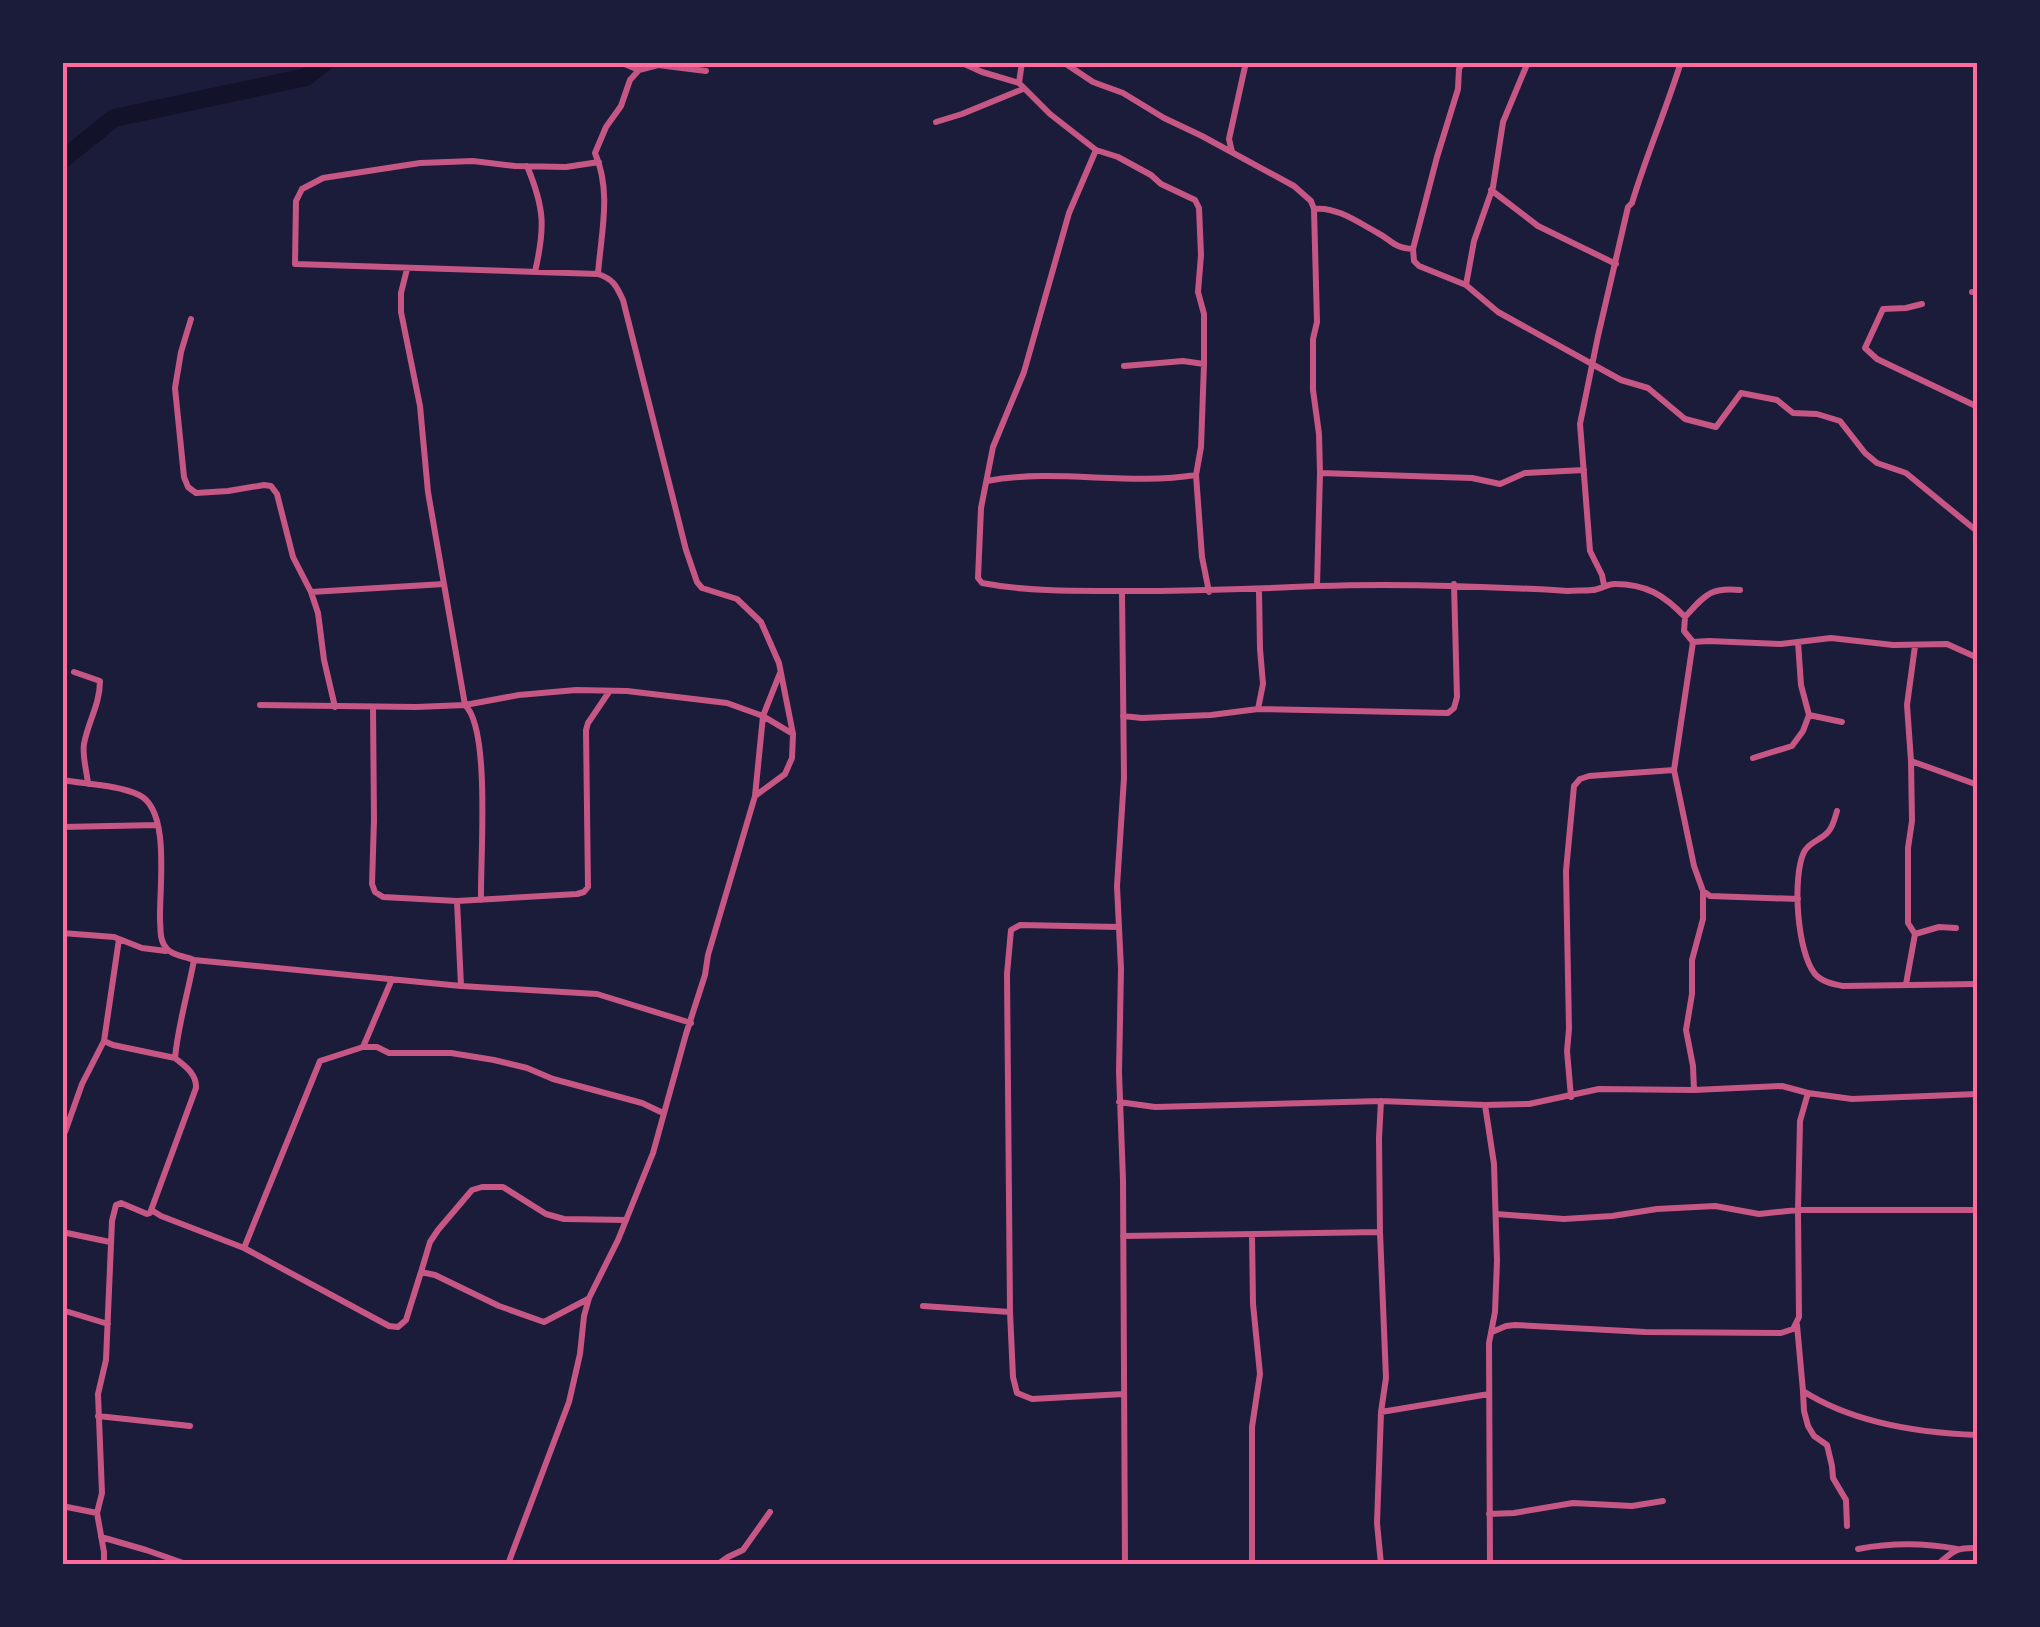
<svg xmlns="http://www.w3.org/2000/svg" width="2040" height="1627" font-family="Figtree,sans-serif">
  <style>
    .lines { fill: none; stroke-linecap: round; stroke-linejoin: round }
    .river { stroke: #12122b; stroke-width: 18 }
    .minor { stroke: #c65784; stroke-width: 6 }
    .neatline { fill: none; stroke: #ff6b9d; stroke-width: 4 }
  </style>
  <rect width="100%" height="100%" fill="#1b1b3a"/>
  <g class="lines">
    <path class="river" d="M 62,160 L 114,118 L 306,77 L 325,62"/>
    <path class="minor" d="M 609,62 L 622,63 L 639,70
      M 960,62 L 982,72 L 1019,83
      M 1022,62 L 1019,83 L 1050,114 L 1096,150 L 1118,157 L 1151,175 L 1161,184 L 1195,200 L 1199,208 L 1201,255 L 1198,292 L 1204,314 L 1204,364 L 1201,447 L 1196,475 L 1202,557 L 1209,592
      M 1063,62 L 1093,82 L 1123,93 L 1164,118 L 1202,136 L 1294,186 L 1311,201 L 1314,209 L 1317,322 L 1313,339 L 1313,390 L 1319,434 L 1320,473 L 1317,586
      M 1463,62 L 1459,69 L 1458,89 L 1437,157 L 1413,249 L 1414,261 L 1419,266 L 1466,285
      M 1528,62 L 1503,122 L 1493,187 L 1474,241 L 1466,285 L 1498,312 L 1621,380 L 1648,388 L 1685,419 L 1716,427 L 1741,393 L 1777,400 L 1793,413 L 1817,414 L 1840,421 L 1865,453 L 1877,463 L 1906,473 L 1978,532
      M 936,122 L 962,114 L 1023,89
      M 1096,150 L 1069,213 L 1024,372 L 993,447 L 981,508 L 978,578 L 982,583 C 1029,592 1078,591 1126,591 C 1190,591 1253,589 1317,586 C 1401,583 1484,586 1568,591 C 1576,590 1584,591 1592,590 C 1600,590 1606,584 1615,584 C 1646,584 1664,595 1685,617 L 1684,631 L 1693,642 L 1709,641 L 1781,644 L 1831,638 L 1893,645 L 1947,644 L 1978,658
      M 1232,152 L 1229,139 L 1246,62
      M 527,166 C 545,209 545,228 535,272
      M 1491,190 L 1538,226 L 1616,264
      M 1314,209 C 1335,206 1358,222 1376,232 C 1392,240 1393,248 1413,249
      M 407,269 L 401,293 L 401,312 L 420,406 L 428,492 L 465,705 C 491,729 480,861 481,900
      M 598,274 C 601,233 612,192 595,153 L 606,127 L 621,106 L 630,80 L 639,70 L 658,65 L 706,71
      M 1972,292 L 1978,292
      M 1922,304 L 1906,308 L 1883,309 L 1865,348 L 1877,359 L 1978,407
      M 191,319 L 181,352 L 175,388 L 184,477 L 188,487 L 196,493 L 228,491 L 264,485 L 271,486 L 277,494 L 293,557 L 311,592 L 318,613 L 324,660 L 335,707
      M 1124,366 L 1183,361 L 1204,364
      M 1320,473 L 1472,478 L 1500,484 L 1525,473 L 1584,470
      M 987,481 C 1056,468 1127,486 1196,475
      M 1604,585 L 1602,575 L 1590,551 L 1580,424 L 1598,336 L 1628,207 L 1632,203 C 1646,156 1666,110 1681,62
      M 311,592 L 444,584
      M 1122,592 L 1124,778 L 1117,886 L 1121,969 L 1119,1072 L 1123,1180 L 1125,1564
      M 1685,617 C 1705,595 1710,587 1740,590
      M 1693,642 L 1674,770 L 1694,866 L 1703,891 L 1710,896 L 1798,899
      M 74,672 L 100,681 C 100,704 88,722 84,744 C 82,756 87,772 88,784
      M 260,705 L 416,707 L 465,705 L 519,695 L 576,690 L 627,691 L 727,703 L 763,716 L 793,734
      M 373,707 L 374,820 L 372,884 L 375,892 L 383,897 L 457,901 L 461,986
      M 1258,709 L 1263,684 L 1260,649 L 1259,590
      M 1809,715 L 1842,722
      M 1123,716 L 1142,718 L 1211,715 L 1258,709 L 1448,713 L 1454,708 L 1457,697 L 1454,584
      M 1753,758 L 1792,746 L 1803,731 L 1809,715 L 1801,685 L 1798,642
      M 1911,761 L 1978,785
      M 62,780 C 85,784 119,785 139,795 C 171,810 159,889 160,920 C 161,930 159,940 167,949 C 173,956 185,956 194,960 C 188,993 178,1025 175,1058 C 185,1066 197,1074 196,1088 L 150,1213 L 147,1214 L 121,1203 L 116,1205 L 112,1221 L 106,1360 L 98,1394 L 102,1493 L 97,1513
      M 755,796 L 763,716 L 780,673
      M 1837,811 C 1835,818 1833,827 1828,832 C 1820,841 1810,841 1804,852 C 1792,877 1797,952 1815,974 C 1822,982 1833,984 1843,986 L 1978,984
      M 62,827 L 158,825
      M 457,901 L 577,894 L 584,892 L 588,887 L 586,730 L 588,723 L 609,692
      M 1119,927 L 1020,925 L 1011,930 L 1007,974 L 1010,1312 L 1013,1377 L 1017,1393 L 1032,1399 L 1124,1394
      M 62,933 L 114,937 L 142,948 L 166,951
      M 1915,934 L 1939,927 L 1956,928
      M 194,960 L 461,986 L 597,994 L 691,1023
      M 1906,984 L 1915,934 L 1908,923 L 1908,848 L 1912,821 L 1911,761 L 1907,705 L 1915,646
      M 104,1041 L 113,1045 L 175,1058
      M 363,1047 L 377,1047 L 389,1053 L 451,1053 L 494,1060 L 527,1068 L 553,1079 L 642,1103 L 663,1113
      M 1694,1090 L 1693,1066 L 1686,1030 L 1692,994 L 1692,960 L 1703,919 L 1703,893
      M 1571,1097 L 1567,1051 L 1569,1029 L 1566,871 L 1574,786 L 1580,779 L 1589,776 L 1674,770
      M 1381,1101 L 1379,1138 L 1380,1232 L 1386,1378 L 1381,1412 L 1377,1523 L 1381,1564
      M 1119,1102 L 1155,1107 L 1381,1101 L 1485,1105 L 1529,1104 L 1599,1089 L 1694,1090 L 1782,1086 L 1808,1093 L 1852,1099 L 1978,1094
      M 1485,1105 L 1494,1164 L 1497,1261 L 1495,1312 L 1489,1343 L 1490,1564
      M 62,1132 L 65,1132 L 82,1084 L 104,1041 L 119,939
      M 151,1212 L 153,1211 L 161,1216 L 244,1248 L 389,1326 L 398,1327 L 406,1320 L 421,1272 L 435,1275 L 499,1306 L 544,1322 L 588,1299
      M 1496,1214 L 1564,1219 L 1612,1216 L 1657,1209 L 1715,1206 L 1759,1214 L 1798,1210 L 1978,1210
      M 62,1232 L 110,1242
      M 1252,1235 L 1253,1304 L 1260,1374 L 1252,1427 L 1252,1564
      M 1123,1236 L 1380,1232
      M 244,1248 L 320,1061 L 363,1047 L 392,979
      M 421,1272 L 430,1242 L 438,1230 L 472,1190 L 482,1187 L 503,1187 L 546,1214 L 564,1219 L 626,1220
      M 923,1306 L 1010,1312
      M 62,1310 L 108,1324
      M 1797,1325 L 1803,1391 C 1853,1423 1919,1433 1978,1435
      M 1492,1332 L 1506,1326 L 1515,1325 L 1645,1332 L 1781,1333 L 1793,1329 L 1799,1317 L 1798,1210 L 1800,1121 L 1808,1093
      M 1803,1392 L 1804,1411 L 1808,1426 L 1814,1436 L 1827,1445 L 1832,1466 L 1833,1478 L 1846,1500 L 1847,1526
      M 1381,1412 L 1489,1394
      M 98,1416 L 190,1426
      M 62,1506 L 97,1513 L 104,1552 L 104,1564
      M 1489,1514 L 1514,1513 L 1573,1503 L 1632,1506 L 1663,1501
      M 101,1537 L 146,1550 L 186,1564
      M 1858,1549 C 1890,1543 1925,1543 1957,1549
      M 508,1564 L 569,1402 L 580,1354 L 584,1316 L 589,1298 L 618,1240 L 653,1153 L 686,1034 L 705,975 L 708,955 L 755,796 L 785,774 L 792,758 L 793,734 L 779,663 L 761,622 L 737,599 L 702,588 L 697,582 L 686,550 L 623,300 C 616,285 613,279 598,274 L 295,264 L 296,201 L 302,189 L 323,178 L 420,163 L 473,161 L 515,166 L 566,167 L 599,162
      M 718,1564 L 728,1557 L 743,1550 L 770,1512
      M 1938,1564 C 1954,1551 1955,1547 1978,1548"/>
  </g>
  <rect width="2040" height="1627" fill="none" stroke="#1b1b3a" stroke-width="130"/>
  <rect x="65" y="65" width="1910" height="1497" class="neatline"/>
</svg>
